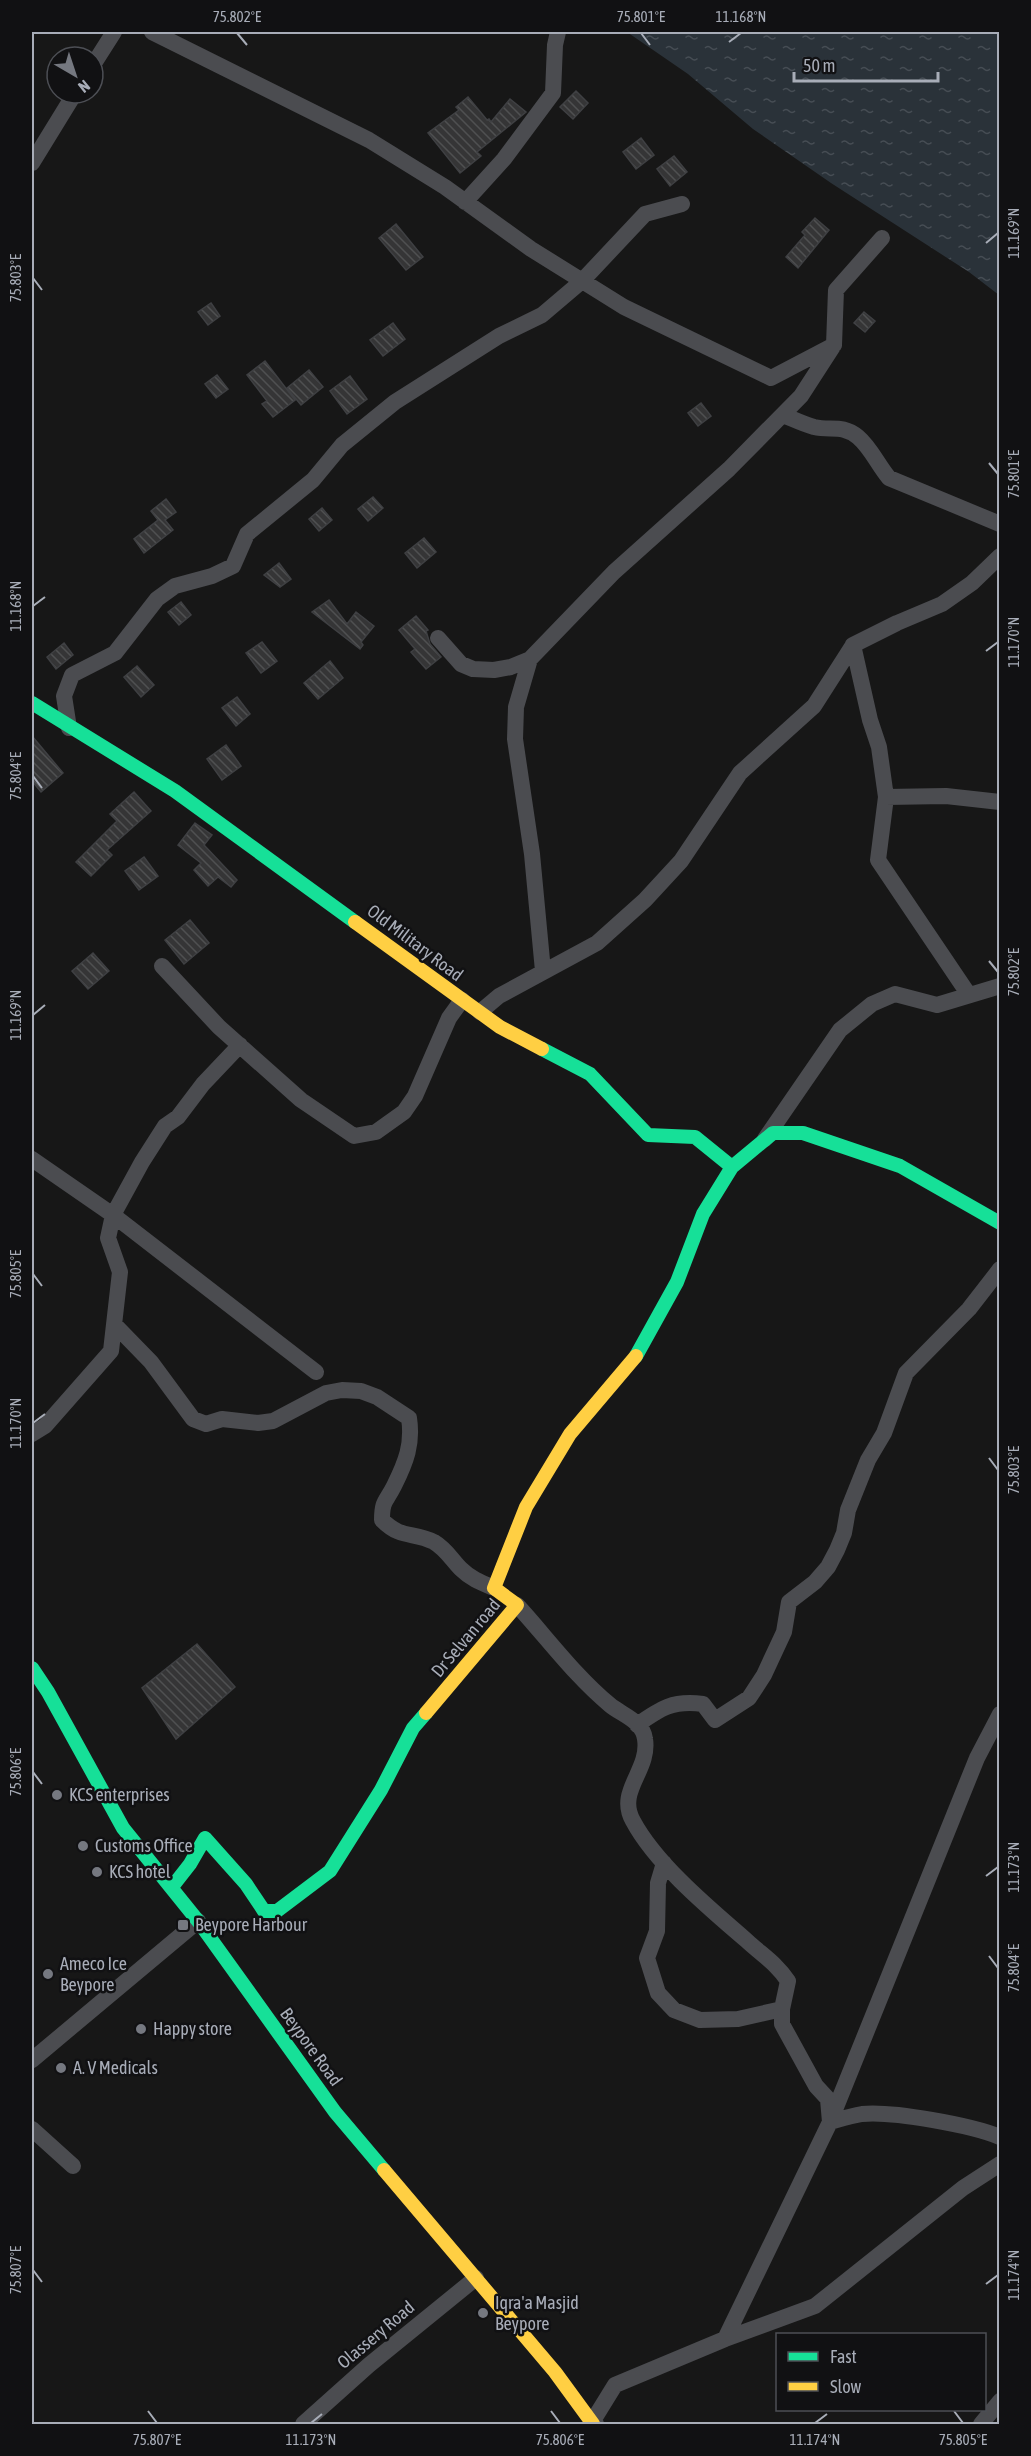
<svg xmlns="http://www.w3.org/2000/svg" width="1031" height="2456" font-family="'Asap Condensed',sans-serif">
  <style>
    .water { fill: url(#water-ripples) }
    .building { fill: url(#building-back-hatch); stroke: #3f4043; stroke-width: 1.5 }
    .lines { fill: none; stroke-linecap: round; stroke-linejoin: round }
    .street { stroke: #4b4c50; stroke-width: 16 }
    .fast { stroke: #16e098; stroke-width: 14 }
    .slow { stroke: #ffcf43; stroke-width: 14 }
    .ticks { fill: none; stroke: #a8adb8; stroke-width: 2 }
    .poi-dot { fill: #757880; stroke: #111113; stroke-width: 2 }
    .labels { text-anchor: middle; stroke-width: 5; stroke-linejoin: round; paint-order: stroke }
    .street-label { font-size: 18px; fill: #a8adb8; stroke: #111113 }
    .poi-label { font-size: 18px; fill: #a8adb8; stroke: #111113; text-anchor: start }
    .neatline { fill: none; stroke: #a8adb8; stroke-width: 2 }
    .ticks-label { font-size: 15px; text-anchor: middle; fill: #a8adb8 }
  </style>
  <defs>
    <pattern id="water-ripples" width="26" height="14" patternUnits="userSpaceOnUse" patternTransform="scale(1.5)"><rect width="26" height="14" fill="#2a3239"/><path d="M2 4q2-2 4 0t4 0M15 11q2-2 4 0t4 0" fill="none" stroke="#464d54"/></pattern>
    <pattern id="building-back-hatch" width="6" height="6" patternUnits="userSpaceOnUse" patternTransform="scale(1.5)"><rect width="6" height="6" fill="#353536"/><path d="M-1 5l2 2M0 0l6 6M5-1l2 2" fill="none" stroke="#4f5051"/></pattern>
  </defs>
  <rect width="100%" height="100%" fill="#171717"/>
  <path class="water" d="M 627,32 L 999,32 L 999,295 L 969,272 L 831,183 L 753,129 L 688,74 Z"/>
  <path class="building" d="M 576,91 L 588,103 L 573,119 L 560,107 Z
    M 468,97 L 487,120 L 489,119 L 491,122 L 510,99 L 526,112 L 477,152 L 481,156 L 460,173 L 428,133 L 459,110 L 456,107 Z
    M 641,138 L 654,155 L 636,169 L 623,152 Z
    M 674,156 L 687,172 L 670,186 L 657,169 Z
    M 815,218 L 829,230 L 798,268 L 786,257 L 805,235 L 802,232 Z
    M 396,224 L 423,257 L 406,270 L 379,238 Z
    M 211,303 L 220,316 L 208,325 L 198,312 Z
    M 864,312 L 875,321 L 865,332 L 854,323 Z
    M 393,323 L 405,339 L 383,356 L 370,340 Z
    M 265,361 L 295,400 L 273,417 L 262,404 L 267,401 L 247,375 Z
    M 309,370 L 323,387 L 301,405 L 287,388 Z
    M 217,375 L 228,389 L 216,398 L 205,384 Z
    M 350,376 L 367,399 L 347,414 L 330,391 Z
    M 701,403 L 711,416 L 698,426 L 688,413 Z
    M 373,497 L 383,508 L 368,521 L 358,509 Z
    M 166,499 L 176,512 L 165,520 L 173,530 L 144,553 L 134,539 L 158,520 L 151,511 Z
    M 322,508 L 332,520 L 319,531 L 309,519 Z
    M 424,538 L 436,552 L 417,568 L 405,553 Z
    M 279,563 L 291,579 L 280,587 L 264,575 Z
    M 329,600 L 347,624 L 356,612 L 374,626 L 361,642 L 363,645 L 360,649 L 312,612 Z
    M 181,602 L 191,615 L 179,625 L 168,612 Z
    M 416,616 L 428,630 L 426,631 L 430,644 L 441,657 L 426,669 L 411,652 L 415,649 L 399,630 Z
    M 262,642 L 277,661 L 261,673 L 246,653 Z
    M 64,643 L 73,655 L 56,669 L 47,657 Z
    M 330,661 L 343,678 L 318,699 L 304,683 Z
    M 137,666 L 154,685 L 141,697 L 124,677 Z
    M 237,697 L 250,714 L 236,726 L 222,708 Z
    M 32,736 L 63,773 L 41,792 L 32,781 Z
    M 226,745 L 241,766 L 222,780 L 207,759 Z
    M 134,792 L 151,811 L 107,850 L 112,855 L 91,876 L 76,862 L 117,821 L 110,814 Z
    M 195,823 L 212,835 L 204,845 L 237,880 L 231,887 L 218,877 L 208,886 L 194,870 L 201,863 L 178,845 Z
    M 144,857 L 158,876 L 139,890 L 125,871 Z
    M 190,920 L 209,943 L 184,964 L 165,940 Z
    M 93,953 L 109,971 L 88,989 L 72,971 Z
    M 197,1644 L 235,1687 L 176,1739 L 142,1688 Z"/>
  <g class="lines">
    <path class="street" d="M 152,32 L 369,140 L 445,187 L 531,249 L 624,307 L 771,378 L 834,345
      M 93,65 L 114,32
      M 32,163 L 75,93
      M 465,202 L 504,159 L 553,93 L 555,45 L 558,32
      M 783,415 C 793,419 803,424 814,427 C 831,431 842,424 858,437 C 871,448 878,465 889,478 L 1000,524
      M 438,638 L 461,664 L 473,669 L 494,670 L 511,667 L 530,659 L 614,572 L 729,469 L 801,396 L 834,345 L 836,290 L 882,238
      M 530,659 L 516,707 L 515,739 L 532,854 L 543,971
      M 69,728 L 64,696 L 72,675 L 115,653 L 157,599 L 175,586 L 212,576 L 233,566 L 247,534 L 313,480 L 342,445 L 395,402 L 499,336 L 542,315 L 582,281 L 645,214 L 682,204
      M 886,797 L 946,796 L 1000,802
      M 162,966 L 219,1027 L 301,1100 L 354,1136 L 376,1132 L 404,1112 L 415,1096 L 449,1018 L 462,1000
      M 969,995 L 878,860 L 886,797 L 879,747 L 870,720 L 853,645 L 897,623 L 942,604 L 972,583 L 1000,556
      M 480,1012 L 499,996 L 597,943 L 645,900 L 681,861 L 740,773 L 814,706 L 853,645
      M 765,1139 L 840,1030 L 872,1004 L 895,994 L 937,1005 L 1000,986
      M 32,1159 L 113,1215 L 316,1372
      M 115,1325 L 151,1362 L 193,1419 L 206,1424 L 222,1419 L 258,1423 L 273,1421 L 326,1393 L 342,1390 L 361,1391 L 377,1397 L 409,1418 C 413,1444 406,1462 394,1486 C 386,1502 382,1500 382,1520 C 402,1540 413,1531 434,1542 C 446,1549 452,1560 461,1569 C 471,1579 482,1583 494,1588
      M 32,1434 L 45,1426 L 111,1351 L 120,1272 L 108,1238 L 113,1215 L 142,1162 L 165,1126 L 178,1117 L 203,1084 L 240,1045
      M 517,1605 C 548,1639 575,1676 610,1705 C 622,1715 643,1721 645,1739 C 650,1771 616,1791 633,1821 C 656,1864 709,1908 746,1940 C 762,1955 775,1962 788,1981 L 782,2009 L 782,2024 L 816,2086 L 828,2099 L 830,2122 C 841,2119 851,2116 862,2114 C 893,2111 971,2125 1000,2137
      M 637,1725 C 661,1708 673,1700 703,1704 L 715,1720 L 749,1698 L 764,1675 L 784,1632 L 789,1602 L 815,1582 L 828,1567 L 837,1550 L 844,1533 L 848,1510 L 868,1460 L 884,1433 L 906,1373 L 969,1309 L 1000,1269
      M 664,1863 L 658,1883 L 657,1931 L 647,1958 L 658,1993 L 674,2010 L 700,2020 L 738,2019 L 782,2009
      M 32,2060 L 198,1921
      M 32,2129 L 73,2166
      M 725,2339 L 830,2122 L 977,1758 L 1000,1714
      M 303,2424 L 369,2365 L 476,2278
      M 596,2424 L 594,2419 L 615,2385 L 725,2339 L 815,2306 L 963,2188 L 1000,2164
      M 981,2424 L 1000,2401"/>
    <path class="fast" d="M 32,703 L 175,791 L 355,922
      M 542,1049 L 590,1074 L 648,1135 L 695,1137 L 732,1167 L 773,1133 L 803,1133 L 900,1166 L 1000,1223
      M 636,1356 L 677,1282 L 703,1214 L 732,1167
      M 32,1668 L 48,1692 L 123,1828 L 198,1921 L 335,2112 L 384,2170
      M 172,1887 L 190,1864 L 205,1838 L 246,1884 L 264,1911 L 277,1911 L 330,1871 L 381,1790 L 413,1728 L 426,1713"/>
    <path class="slow" d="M 355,922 L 500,1027 L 542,1049
      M 426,1713 L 517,1605 L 494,1588 L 526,1507 L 570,1434 L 636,1356
      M 384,2170 L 555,2372 L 593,2424"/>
  </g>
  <path class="ticks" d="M 237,33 L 247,45M 641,33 L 650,45M 729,42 L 741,33M 986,243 L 998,233M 33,278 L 42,290M 989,463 L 998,474M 33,606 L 45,597M 986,651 L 998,642M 33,776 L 42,788M 989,961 L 998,972M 33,1015 L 45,1005M 33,1274 L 42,1286M 33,1423 L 45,1414M 989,1458 L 998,1470M 33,1772 L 42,1784M 986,1876 L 998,1867M 989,1956 L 998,1968M 33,2270 L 42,2282M 986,2284 L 998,2275M 148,2411 L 157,2423M 551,2411 L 560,2423M 954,2411 L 963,2423M 311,2423 L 322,2414M 815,2423 L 827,2414"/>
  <g class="poi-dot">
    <circle cx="57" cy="1795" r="6"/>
    <circle cx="83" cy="1846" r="6"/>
    <circle cx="97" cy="1872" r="6"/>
    <rect x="177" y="1919" width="12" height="12" rx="3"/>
    <circle cx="48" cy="1974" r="6"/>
    <circle cx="141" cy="2029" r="6"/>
    <circle cx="61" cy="2068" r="6"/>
    <circle cx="483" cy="2313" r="6"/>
  </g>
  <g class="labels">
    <g class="street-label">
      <text transform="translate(415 943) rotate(37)" y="6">Old Military Road</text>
      <text transform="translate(466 1638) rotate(-50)" y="6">Dr Selvan road</text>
      <text transform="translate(311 2047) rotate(54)" y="6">Beypore Road</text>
      <text transform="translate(376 2335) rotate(-40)" y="6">Olassery Road</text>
    </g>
    <g class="poi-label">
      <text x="69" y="1801">KCS enterprises</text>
      <text x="95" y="1852">Customs Office</text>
      <text x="109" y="1878">KCS hotel</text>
      <text x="195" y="1931">Beypore Harbour</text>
      <text x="60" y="1970">Ameco Ice<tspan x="60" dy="21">Beypore</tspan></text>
      <text x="153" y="2035">Happy store</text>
      <text x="73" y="2074">A. V Medicals</text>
      <text x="495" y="2309">Iqra'a Masjid<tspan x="495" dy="21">Beypore</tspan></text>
    </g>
  </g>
  <rect width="1031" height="2456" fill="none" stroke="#111113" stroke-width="66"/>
  <rect x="776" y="2333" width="210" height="78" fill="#111113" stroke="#4d4f55" stroke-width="1.5"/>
  <rect x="788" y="2352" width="30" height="9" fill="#16e098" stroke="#4d4f55" stroke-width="1.5"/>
  <text x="830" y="2363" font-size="18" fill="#a8adb8">Fast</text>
  <rect x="788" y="2382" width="30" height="9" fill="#ffcf43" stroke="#4d4f55" stroke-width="1.5"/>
  <text x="830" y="2393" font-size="18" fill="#a8adb8">Slow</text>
  <g transform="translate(75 75) rotate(141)"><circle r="28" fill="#111113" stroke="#4d4f55" stroke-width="1.5"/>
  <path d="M0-4.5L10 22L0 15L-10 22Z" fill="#757880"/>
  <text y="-9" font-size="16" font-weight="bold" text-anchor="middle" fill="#a8adb8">N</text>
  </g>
  <path d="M794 72v9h144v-9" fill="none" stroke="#a8adb8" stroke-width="3"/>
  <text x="803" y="72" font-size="18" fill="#a8adb8" stroke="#111113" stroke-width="4.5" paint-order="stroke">50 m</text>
  <rect x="33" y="33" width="965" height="2390" class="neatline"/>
  <g class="ticks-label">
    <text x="237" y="22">75.802°E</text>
    <text x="641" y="22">75.801°E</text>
    <text x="741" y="22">11.168°N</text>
    <text transform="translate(1014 233) rotate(-90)" y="5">11.169°N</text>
    <text transform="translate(16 278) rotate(-90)" y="5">75.803°E</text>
    <text transform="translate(1014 474) rotate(-90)" y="5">75.801°E</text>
    <text transform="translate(16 606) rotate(-90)" y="5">11.168°N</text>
    <text transform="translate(1014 642) rotate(-90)" y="5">11.170°N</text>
    <text transform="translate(16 776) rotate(-90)" y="5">75.804°E</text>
    <text transform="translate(1014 972) rotate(-90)" y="5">75.802°E</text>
    <text transform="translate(16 1015) rotate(-90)" y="5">11.169°N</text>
    <text transform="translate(16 1274) rotate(-90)" y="5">75.805°E</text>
    <text transform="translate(16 1423) rotate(-90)" y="5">11.170°N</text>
    <text transform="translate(1014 1470) rotate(-90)" y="5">75.803°E</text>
    <text transform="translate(16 1772) rotate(-90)" y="5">75.806°E</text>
    <text transform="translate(1014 1867) rotate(-90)" y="5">11.173°N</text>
    <text transform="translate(1014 1968) rotate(-90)" y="5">75.804°E</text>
    <text transform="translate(16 2270) rotate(-90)" y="5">75.807°E</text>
    <text transform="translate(1014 2275) rotate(-90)" y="5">11.174°N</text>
    <text x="157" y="2445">75.807°E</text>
    <text x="311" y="2445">11.173°N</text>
    <text x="560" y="2445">75.806°E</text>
    <text x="815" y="2445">11.174°N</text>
    <text x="963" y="2445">75.805°E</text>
  </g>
</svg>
